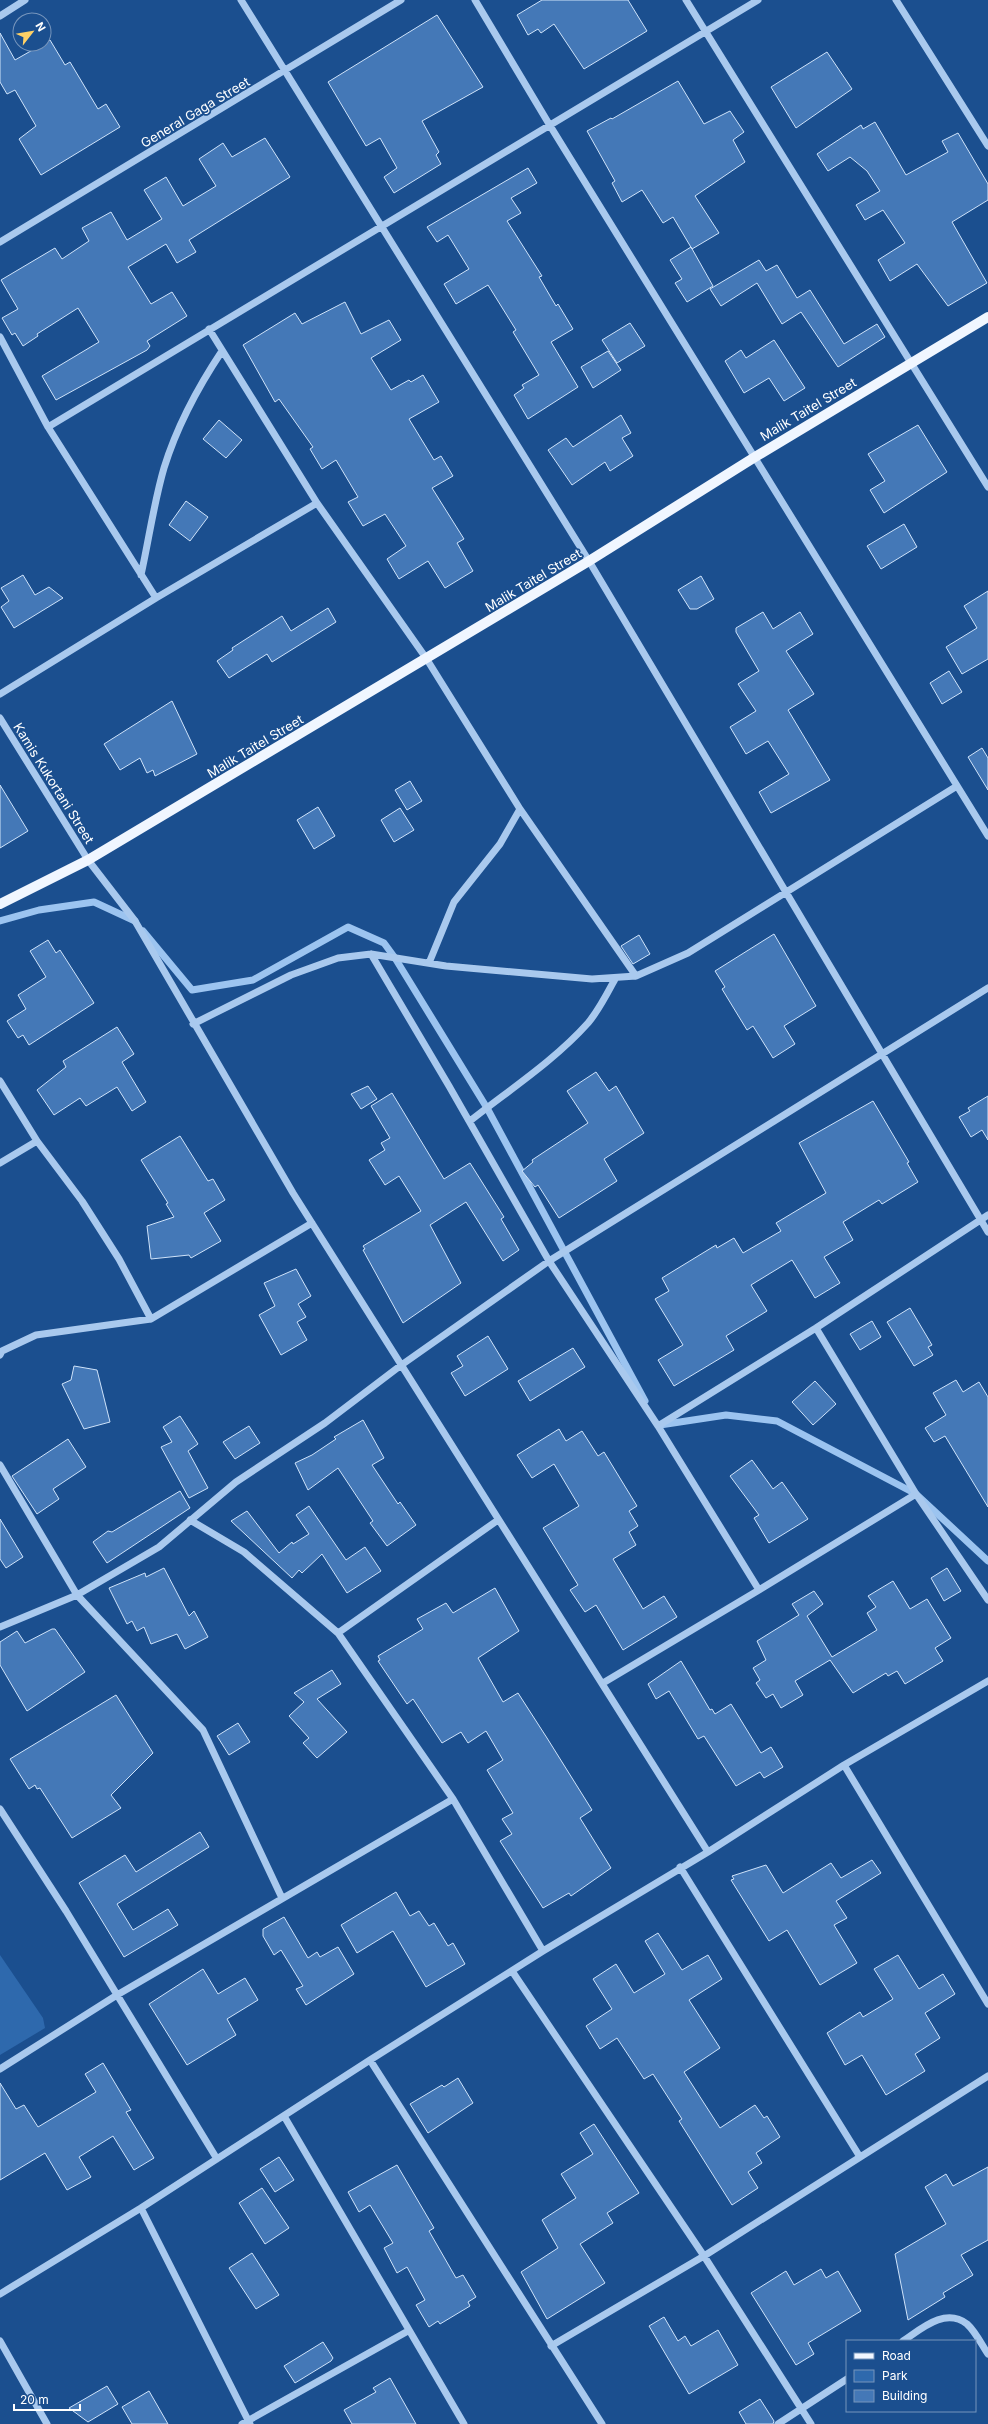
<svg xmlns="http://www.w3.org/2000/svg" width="988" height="2424" font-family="Inter,sans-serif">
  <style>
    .green { fill: #2e69ad }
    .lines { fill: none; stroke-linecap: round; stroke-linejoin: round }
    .stream { stroke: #9cc4f0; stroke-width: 7 }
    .building { fill: #4478b7; stroke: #cfe3fa }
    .minor { stroke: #a9c9ee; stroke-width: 7 }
    .major { stroke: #f0f6ff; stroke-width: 10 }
    .labels { text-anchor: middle; stroke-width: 3.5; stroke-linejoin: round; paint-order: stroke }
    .street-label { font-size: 13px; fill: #fff; stroke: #1b4f8f }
  </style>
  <rect width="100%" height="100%" fill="#1b4f8f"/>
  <path class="green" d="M 0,1955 L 43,2018 L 45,2028 L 0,2055 Z"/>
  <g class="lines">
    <path class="stream" d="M 0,921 L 39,910 L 94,902 L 135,921
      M 143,931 L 192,990 L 253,980 L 348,927 L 384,943 L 395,958 L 487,1108 L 645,1401
      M 660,1425 L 726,1415 L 777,1421 L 916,1494 L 988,1561"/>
  </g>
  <path class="building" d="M 542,0 L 628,0 L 647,31 L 584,69 L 554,24 L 541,33 L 538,29 L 528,35 L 517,15 Z
    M 437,15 L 483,87 L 422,121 L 439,152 L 436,155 L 441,164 L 394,193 L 384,177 L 397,168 L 380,138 L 366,146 L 328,82 Z
    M 0,33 L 15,60 L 50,40 L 65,65 L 70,62 L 98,109 L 106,104 L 120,127 L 41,175 L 19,139 L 36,126 L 15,90 L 7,94 L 0,82 Z
    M 827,52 L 852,89 L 796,128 L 771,87 Z
    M 678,81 L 704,124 L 730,111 L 744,132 L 733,140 L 745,162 L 695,196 L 719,233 L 692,249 L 673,217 L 663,223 L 642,190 L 622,202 L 612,183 L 615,181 L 587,131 L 611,118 L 612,119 Z
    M 875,122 L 906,175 L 948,152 L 942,141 L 958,133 L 988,184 L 988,200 L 952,222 L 987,283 L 948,306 L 917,264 L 890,281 L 878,260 L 905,243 L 883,210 L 865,220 L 856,205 L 880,191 L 867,171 L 850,157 L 828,171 L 817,154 L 861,125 L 863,129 Z
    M 265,138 L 290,177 L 189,240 L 196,252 L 177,263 L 166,244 L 128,267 L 151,304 L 172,292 L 187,316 L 147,341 L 150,346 L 147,350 L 56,400 L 42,376 L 99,342 L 78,308 L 37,334 L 38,336 L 23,346 L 15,333 L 12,335 L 2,318 L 18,309 L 1,280 L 55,248 L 62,259 L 89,241 L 82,228 L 111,212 L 127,240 L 162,219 L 144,190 L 166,177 L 183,206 L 216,186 L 199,159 L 223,143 L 232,157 Z
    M 528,168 L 537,183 L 511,198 L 521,213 L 507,221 L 542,276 L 539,277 L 556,306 L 558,304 L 573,329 L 551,342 L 578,387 L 528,419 L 514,395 L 524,388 L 522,385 L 539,375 L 513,332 L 516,330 L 488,285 L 456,304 L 444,284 L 469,269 L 448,235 L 437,242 L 427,227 Z
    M 691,247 L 713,286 L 687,302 L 675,283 L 682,279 L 670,260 Z
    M 759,260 L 766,271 L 777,265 L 797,298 L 810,290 L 844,344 L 877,324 L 885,337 L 838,367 L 801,312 L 782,324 L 757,283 L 721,306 L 710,289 Z
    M 345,302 L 361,334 L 389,320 L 401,340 L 371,358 L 391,390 L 409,380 L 411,382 L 423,375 L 439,402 L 409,419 L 434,460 L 441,456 L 453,476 L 432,488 L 464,539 L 457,543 L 473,571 L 445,588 L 428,561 L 399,579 L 387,559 L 406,546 L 385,514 L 363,526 L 348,502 L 358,497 L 336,460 L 322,469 L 310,449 L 313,447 L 279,399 L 275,402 L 243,345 L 295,313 L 302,324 Z
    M 630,323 L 645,346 L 617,363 L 602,340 Z
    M 774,340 L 805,388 L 784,401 L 769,378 L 744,393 L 725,361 L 741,350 L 746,358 Z
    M 608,351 L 621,370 L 593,388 L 581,367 Z
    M 621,415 L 631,433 L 622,438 L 633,456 L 610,471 L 605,462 L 572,485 L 548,450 L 566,438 L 573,447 Z
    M 219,420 L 242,440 L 226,458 L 203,439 Z
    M 918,425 L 947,472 L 884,513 L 870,490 L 885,481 L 868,454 Z
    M 186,501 L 208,517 L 190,541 L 169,525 Z
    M 904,524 L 917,547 L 881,569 L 867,546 Z
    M 23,575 L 35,595 L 49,587 L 63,598 L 14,628 L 1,607 L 9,601 L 1,588 Z
    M 701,576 L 714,599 L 697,609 L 690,609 L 678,590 Z
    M 988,591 L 988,659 L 962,674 L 946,647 L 977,628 L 964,606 Z
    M 328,608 L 336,622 L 272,662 L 267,654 L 229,678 L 217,661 L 233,650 L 232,648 L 282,616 L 291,631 Z
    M 763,612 L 773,629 L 800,612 L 813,634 L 786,651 L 814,694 L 788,710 L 830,780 L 771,813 L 759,792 L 789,774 L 768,741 L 746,754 L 730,727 L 756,711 L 738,684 L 759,671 L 736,632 L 736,628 Z
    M 949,671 L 962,692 L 942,704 L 930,683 Z
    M 172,701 L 197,754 L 155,776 L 153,770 L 147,773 L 140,758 L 120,770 L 104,744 Z
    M 982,748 L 988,758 L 988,790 L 968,757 Z
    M 410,781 L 422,801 L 407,810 L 395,790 Z
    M 0,785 L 28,831 L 0,848 Z
    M 318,807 L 335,836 L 314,849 L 297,820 Z
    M 400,808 L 414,830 L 394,842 L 381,820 Z
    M 774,934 L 816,1006 L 784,1026 L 795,1044 L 773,1058 L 753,1026 L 747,1030 L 722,989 L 725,987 L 715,971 Z
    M 639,935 L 650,954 L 633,964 L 621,946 Z
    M 48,940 L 56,953 L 60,950 L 94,1003 L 29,1045 L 23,1035 L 18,1038 L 7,1021 L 26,1009 L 18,995 L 46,977 L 30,951 Z
    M 117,1027 L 134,1054 L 122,1062 L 146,1102 L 132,1111 L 117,1087 L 86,1106 L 80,1098 L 54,1115 L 37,1090 L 66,1067 L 63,1061 Z
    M 596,1072 L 609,1091 L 616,1086 L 644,1133 L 604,1159 L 617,1181 L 559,1218 L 538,1185 L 535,1187 L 522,1171 L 533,1162 L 532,1160 L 588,1123 L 567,1091 Z
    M 368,1086 L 377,1099 L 361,1109 L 351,1094 Z
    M 392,1093 L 444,1179 L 470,1163 L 504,1217 L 501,1219 L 519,1250 L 503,1261 L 466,1202 L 430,1225 L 461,1283 L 403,1323 L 363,1250 L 365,1249 L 363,1246 L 421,1211 L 399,1176 L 385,1185 L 369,1160 L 385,1150 L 381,1143 L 390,1138 L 371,1106 Z
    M 988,1096 L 988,1140 L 982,1130 L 971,1137 L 959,1117 L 970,1111 L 968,1108 Z
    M 873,1101 L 909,1162 L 907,1163 L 918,1182 L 882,1204 L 879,1200 L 843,1222 L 853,1240 L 824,1257 L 840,1283 L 815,1298 L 792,1260 L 751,1285 L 767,1311 L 726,1336 L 734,1350 L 674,1386 L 658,1360 L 683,1345 L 655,1299 L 669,1291 L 662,1278 L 716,1245 L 717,1248 L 734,1238 L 743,1253 L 781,1231 L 776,1223 L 826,1193 L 799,1143 Z
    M 180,1136 L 208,1181 L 213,1179 L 225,1200 L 204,1213 L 221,1241 L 191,1258 L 189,1255 L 151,1259 L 147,1226 L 174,1217 L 166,1204 L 168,1203 L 141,1160 Z
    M 296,1269 L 311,1296 L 298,1304 L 306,1317 L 297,1322 L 307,1340 L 281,1355 L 259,1315 L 275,1306 L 264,1283 Z
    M 910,1308 L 932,1345 L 928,1347 L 933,1355 L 914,1366 L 887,1322 Z
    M 872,1321 L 881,1337 L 860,1350 L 850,1334 Z
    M 488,1336 L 508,1369 L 465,1396 L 451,1373 L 463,1366 L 457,1356 Z
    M 573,1348 L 585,1367 L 530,1401 L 518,1381 Z
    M 74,1366 L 97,1370 L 110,1422 L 84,1429 L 62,1384 L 71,1380 Z
    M 956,1380 L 963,1392 L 979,1382 L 988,1397 L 988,1507 L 945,1436 L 934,1442 L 925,1428 L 946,1415 L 933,1393 Z
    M 815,1381 L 836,1404 L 813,1425 L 792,1402 Z
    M 180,1416 L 198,1444 L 188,1451 L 208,1488 L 189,1498 L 161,1447 L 172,1442 L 163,1427 Z
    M 363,1420 L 384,1458 L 372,1465 L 398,1504 L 400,1502 L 416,1525 L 387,1546 L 370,1523 L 373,1521 L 338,1468 L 308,1490 L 295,1463 L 312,1455 L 336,1439 L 334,1437 Z
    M 249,1426 L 260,1443 L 235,1459 L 223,1442 Z
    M 559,1429 L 566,1441 L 582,1431 L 598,1456 L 604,1452 L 637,1506 L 629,1511 L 638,1526 L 629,1532 L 636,1545 L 613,1559 L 643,1609 L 664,1596 L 677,1617 L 623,1650 L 596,1605 L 585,1612 L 570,1590 L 578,1585 L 543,1528 L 579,1506 L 554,1464 L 532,1478 L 517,1455 Z
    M 68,1439 L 86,1467 L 53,1489 L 59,1499 L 37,1514 L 12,1476 Z
    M 752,1460 L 773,1489 L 782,1482 L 808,1519 L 769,1543 L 754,1518 L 759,1515 L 730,1476 Z
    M 180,1491 L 190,1508 L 107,1563 L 93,1542 L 108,1531 L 112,1532 Z
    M 309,1506 L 346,1560 L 365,1547 L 381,1571 L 347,1593 L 322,1554 L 302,1573 L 299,1570 L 292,1578 L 231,1521 L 247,1511 L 279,1553 L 292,1542 L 293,1544 L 309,1534 L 296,1515 Z
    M 0,1519 L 23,1557 L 6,1568 L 0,1559 Z
    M 164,1568 L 189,1616 L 194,1611 L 208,1637 L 185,1649 L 177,1634 L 151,1644 L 144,1627 L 137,1631 L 132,1621 L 127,1624 L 109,1588 L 145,1573 L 146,1577 Z
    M 947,1568 L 961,1591 L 944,1601 L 931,1578 Z
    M 893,1581 L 910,1609 L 927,1599 L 951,1638 L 935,1648 L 943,1661 L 905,1684 L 897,1671 L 888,1676 L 886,1673 L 853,1693 L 830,1660 L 795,1681 L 803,1695 L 781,1708 L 773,1694 L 766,1698 L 756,1683 L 760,1680 L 753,1668 L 766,1660 L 757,1641 L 799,1615 L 792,1604 L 814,1591 L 823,1604 L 807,1616 L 832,1657 L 877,1630 L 867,1613 L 876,1607 L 868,1596 Z
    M 495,1588 L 519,1631 L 478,1658 L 503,1702 L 518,1693 L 547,1738 L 592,1810 L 580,1818 L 611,1868 L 571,1896 L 569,1893 L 543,1908 L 500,1841 L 512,1834 L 502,1819 L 513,1813 L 487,1770 L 503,1760 L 486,1731 L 468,1743 L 461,1732 L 442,1743 L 413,1699 L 407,1704 L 378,1661 L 380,1660 L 378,1656 L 423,1629 L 417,1619 L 446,1603 L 453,1613 Z
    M 52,1629 L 55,1629 L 85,1672 L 27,1711 L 0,1665 L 0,1642 L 17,1631 L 25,1643 Z
    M 681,1661 L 710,1710 L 712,1709 L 715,1714 L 731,1704 L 761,1753 L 771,1747 L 783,1767 L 764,1778 L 760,1772 L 736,1786 L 704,1736 L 698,1739 L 669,1691 L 656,1699 L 648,1684 Z
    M 332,1670 L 341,1684 L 317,1699 L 347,1732 L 317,1758 L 303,1743 L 309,1738 L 289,1716 L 304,1702 L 294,1693 Z
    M 116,1695 L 153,1753 L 111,1795 L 121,1808 L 72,1838 L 40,1788 L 37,1789 L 35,1785 L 29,1789 L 10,1759 Z
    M 238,1723 L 250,1742 L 229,1755 L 217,1736 Z
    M 200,1832 L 209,1847 L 117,1904 L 133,1930 L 168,1909 L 178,1925 L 124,1957 L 79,1883 L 125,1855 L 136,1872 Z
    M 872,1860 L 881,1873 L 836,1901 L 847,1918 L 834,1925 L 857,1963 L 820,1985 L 787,1930 L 769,1941 L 731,1880 L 734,1879 L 732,1876 L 766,1865 L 783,1893 L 831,1863 L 841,1878 Z
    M 396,1892 L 410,1916 L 419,1911 L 429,1926 L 434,1923 L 448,1946 L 453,1943 L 465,1964 L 426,1987 L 393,1931 L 357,1953 L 341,1925 Z
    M 284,1917 L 308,1958 L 317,1952 L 320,1957 L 338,1947 L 354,1974 L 306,2005 L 296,1989 L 303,1986 L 281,1950 L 274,1955 L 263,1936 L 263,1929 Z
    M 658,1933 L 682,1970 L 708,1955 L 722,1979 L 689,2000 L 720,2048 L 684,2072 L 720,2128 L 755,2105 L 764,2118 L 767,2116 L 780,2137 L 756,2153 L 762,2163 L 748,2172 L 758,2188 L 732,2205 L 679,2121 L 682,2119 L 653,2074 L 644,2079 L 617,2038 L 600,2049 L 586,2026 L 612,2009 L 593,1979 L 616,1964 L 634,1993 L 665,1974 L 645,1941 Z
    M 898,1955 L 919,1989 L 943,1974 L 955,1994 L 925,2013 L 940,2038 L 915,2054 L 925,2071 L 886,2095 L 862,2055 L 845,2065 L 827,2033 L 860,2012 L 863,2017 L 893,1999 L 874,1969 Z
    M 203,1969 L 218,1994 L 245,1978 L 258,2000 L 227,2019 L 236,2035 L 187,2065 L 149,2004 Z
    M 103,2063 L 131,2110 L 126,2112 L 154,2158 L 134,2170 L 113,2136 L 79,2157 L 91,2177 L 67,2190 L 45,2153 L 0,2180 L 0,2083 L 16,2109 L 24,2105 L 38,2127 L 96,2092 L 85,2074 Z
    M 458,2078 L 473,2103 L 428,2133 L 410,2104 L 442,2085 L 444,2087 Z
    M 594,2124 L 639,2193 L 607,2213 L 613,2223 L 580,2244 L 605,2283 L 547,2319 L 521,2272 L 558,2248 L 542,2220 L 576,2198 L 561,2174 L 593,2154 L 580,2133 Z
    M 279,2157 L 294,2180 L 275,2192 L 260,2169 Z
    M 397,2165 L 434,2228 L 429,2231 L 456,2278 L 463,2275 L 476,2297 L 468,2302 L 470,2306 L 440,2324 L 438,2321 L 429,2327 L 416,2305 L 425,2300 L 407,2267 L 397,2273 L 384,2248 L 393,2243 L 370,2205 L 359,2212 L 348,2192 Z
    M 988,2167 L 988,2240 L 961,2255 L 973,2275 L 943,2293 L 945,2297 L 908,2320 L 895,2254 L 946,2224 L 925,2187 L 946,2174 L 953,2186 Z
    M 262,2188 L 289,2228 L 265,2244 L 239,2203 Z
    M 252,2253 L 279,2295 L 256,2309 L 229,2268 Z
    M 821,2269 L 826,2278 L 838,2271 L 861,2311 L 808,2343 L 814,2354 L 796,2365 L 751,2293 L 786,2271 L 794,2285 Z
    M 664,2317 L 678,2341 L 685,2336 L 691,2346 L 718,2330 L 738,2365 L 689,2394 L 649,2326 Z
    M 323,2342 L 333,2358 L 331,2361 L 295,2383 L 284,2366 Z
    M 390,2378 L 416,2424 L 352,2424 L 344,2410 L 376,2392 L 373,2388 Z
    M 107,2386 L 118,2404 L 88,2422 L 69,2408 Z
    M 149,2391 L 168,2424 L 132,2424 L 122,2407 Z
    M 760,2399 L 774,2421 L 773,2424 L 746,2424 L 739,2412 Z"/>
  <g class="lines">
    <path class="minor" d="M 241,0 L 589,561 L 988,1232
      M 475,0 L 549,124 L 988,836
      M 686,0 L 988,487
      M 896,0 L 988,146
      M 0,16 L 25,0
      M 0,242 L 401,0
      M 209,329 L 317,503 L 426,658 L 520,809 L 636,976
      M 0,337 L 48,427 L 156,598 L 0,694
      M 48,427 L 758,0
      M 141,575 C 149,539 154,502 164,468 C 177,426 198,387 222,351
      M 156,598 L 317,503
      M 0,718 L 88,860 L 135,921 L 293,1193 L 708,1852 L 844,1765 L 988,1681
      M 371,954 L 449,1086 L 549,1261 L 658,1426
      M 429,963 L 454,902 L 500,844 L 520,809
      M 193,1024 L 291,975 L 338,958 L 371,954 L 446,966 L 592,979 L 636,976 L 688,953 L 957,786
      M 0,1081 L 37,1141 L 82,1201 L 119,1259 L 151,1319 L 36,1335 L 2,1351 L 0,1355
      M 470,1121 C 509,1090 554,1061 588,1023 C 599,1010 607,994 615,979
      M 0,1163 L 37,1141
      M 151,1319 L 312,1223
      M 816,1328 L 916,1494 L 988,1600
      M 0,1465 L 77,1595 L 203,1730 L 282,1898
      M 190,1520 L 244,1552 L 338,1633 L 453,1799 L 543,1951
      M 759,1590 L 916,1494
      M 0,1627 L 77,1595 L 159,1547 L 236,1482 L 325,1423 L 400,1366 L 549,1261 L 988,988
      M 338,1633 L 498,1520
      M 603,1683 L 759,1590 L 658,1426 L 816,1328 L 988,1215
      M 844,1765 L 988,2004
      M 0,1809 L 66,1911 L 217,2159
      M 680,1867 L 860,2157
      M 512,1971 L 704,2256 L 811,2424
      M 370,2060 L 602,2424
      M 0,2069 L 117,1995 L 453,1799
      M 284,2116 L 464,2424
      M 141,2208 L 250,2424
      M 0,2294 L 141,2208 L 370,2060 L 543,1951 L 708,1852
      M 0,2341 L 47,2424
      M 903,2341 C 921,2329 945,2307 967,2324 C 975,2331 982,2345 988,2354
      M 551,2346 L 704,2256 L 988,2076
      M 242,2424 L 408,2331
      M 778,2424 L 847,2379"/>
    <path class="major" d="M 0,904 L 88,860 L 589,561 L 755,457 L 988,317"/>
  </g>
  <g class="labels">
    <g class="street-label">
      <text transform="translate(195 112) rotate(-31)" y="5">General Gaga Street</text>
      <text transform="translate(808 409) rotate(-31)" y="5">Malik Taitel Street</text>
      <text transform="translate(533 580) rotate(-31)" y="5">Malik Taitel Street</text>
      <text transform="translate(255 746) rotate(-31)" y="5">Malik Taitel Street</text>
      <text transform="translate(54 783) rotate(58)" y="5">Kamis Kukortani Street</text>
    </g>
  </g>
  <rect x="846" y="2340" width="130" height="72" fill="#1b4f8f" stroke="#7695bc"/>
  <rect x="854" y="2353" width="20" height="6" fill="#f0f6ff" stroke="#7695bc"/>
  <text x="882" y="2360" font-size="12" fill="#ffffff">Road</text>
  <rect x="854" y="2370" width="20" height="12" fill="#2e69ad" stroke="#7695bc"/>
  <text x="882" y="2380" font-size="12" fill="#ffffff">Park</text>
  <rect x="854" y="2390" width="20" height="12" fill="#4478b7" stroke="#7695bc"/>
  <text x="882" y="2400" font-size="12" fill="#ffffff">Building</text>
  <g transform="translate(32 32) rotate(59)"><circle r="19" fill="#1b4f8f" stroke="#7695bc"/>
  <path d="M0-3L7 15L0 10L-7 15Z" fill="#ffd166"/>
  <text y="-6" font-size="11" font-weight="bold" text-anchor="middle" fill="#ffffff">N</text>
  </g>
  <path d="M14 2404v6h66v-6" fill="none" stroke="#ffffff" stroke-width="2"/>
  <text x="20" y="2404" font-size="12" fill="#ffffff" stroke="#1b4f8f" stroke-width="3" paint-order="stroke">20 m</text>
</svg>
